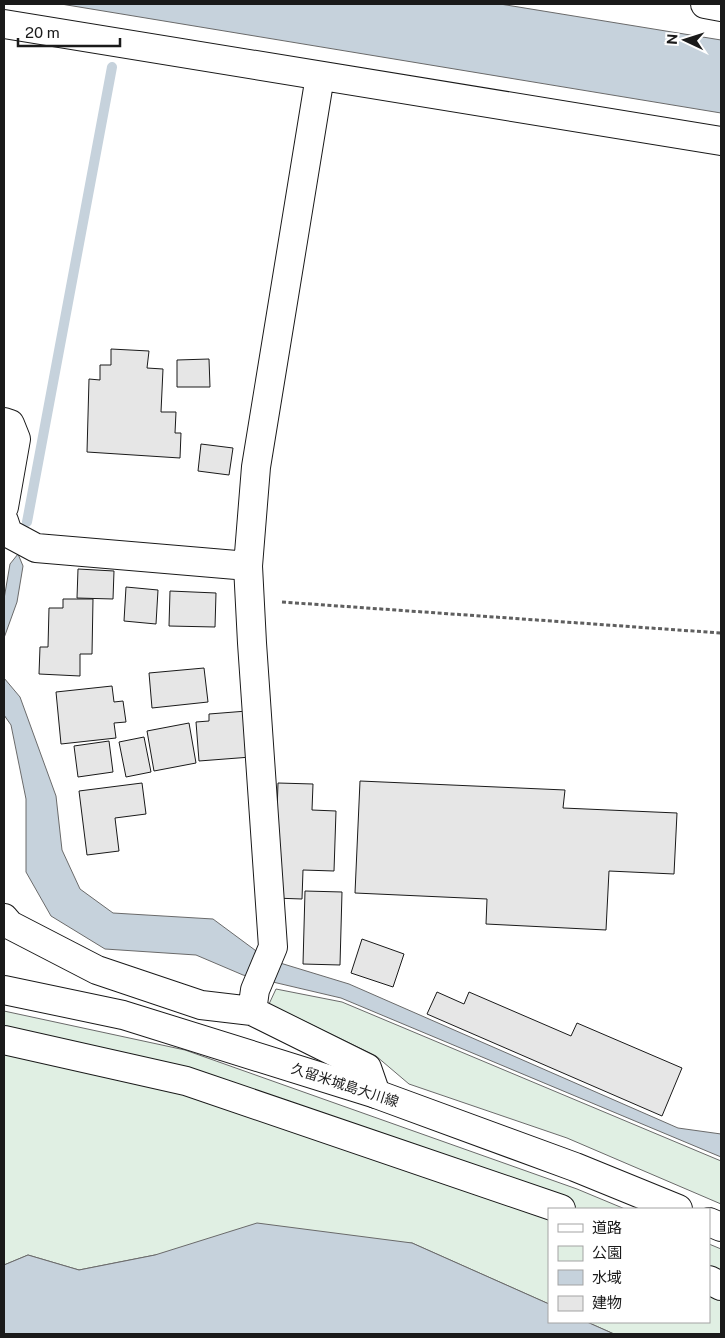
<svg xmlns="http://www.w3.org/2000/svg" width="725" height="1338" font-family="'Public Sans','Noto Sans JP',sans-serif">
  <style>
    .green { fill: #e0efe3; stroke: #6a6a6a }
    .water { fill: #c6d2dc; stroke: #6a6a6a }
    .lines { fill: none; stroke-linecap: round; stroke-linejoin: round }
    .stream { stroke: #c6d2dc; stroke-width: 10 }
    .building { fill: #e6e6e6; stroke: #1a1a1a }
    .minor-casing { stroke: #1a1a1a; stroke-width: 30 }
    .major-casing { stroke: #1a1a1a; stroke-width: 30 }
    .path { stroke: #5f5f5f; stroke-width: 3; stroke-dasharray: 4 2.5; stroke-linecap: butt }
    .minor { stroke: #fff; stroke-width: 28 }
    .major { stroke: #fff; stroke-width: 28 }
    .labels { text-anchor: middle; stroke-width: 4; stroke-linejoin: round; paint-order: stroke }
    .street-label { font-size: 14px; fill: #1a1a1a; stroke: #fff }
  </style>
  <rect width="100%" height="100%" fill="#fff"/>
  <path class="green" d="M 276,989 L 342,1002 L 721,1161 L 721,1204 L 567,1138 L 409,1084 L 376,1056 L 269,1004 Z
    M 4,1011 L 185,1050 L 577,1189 L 625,1209 L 549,1209 L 549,1304 L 412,1243 L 155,1255 L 79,1270 L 28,1255 L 4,1265 Z
    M 709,1244 L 721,1249 L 721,1334 L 614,1334 L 587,1322 L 709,1322 Z"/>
  <path class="water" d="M 61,4 L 500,4 L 721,40 L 721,113 Z
    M 18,554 L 23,566 L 17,602 L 4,638 L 4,599 L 10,564 Z
    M 4,678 L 20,697 L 56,796 L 62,850 L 80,889 L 113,913 L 213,919 L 267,959 L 349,984 L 678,1128 L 721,1134 L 721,1157 L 341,998 L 243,975 L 196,955 L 105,949 L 51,916 L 26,872 L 26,799 L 11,725 L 4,715 Z
    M 257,1223 L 412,1243 L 549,1304 L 549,1322 L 587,1322 L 614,1334 L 4,1334 L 4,1265 L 28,1255 L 79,1270 L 155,1255 Z"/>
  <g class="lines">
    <path class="stream" d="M 27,522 L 112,67"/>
  </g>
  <path class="building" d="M 111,349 L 149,351 L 147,368 L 163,369 L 161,412 L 176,412 L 175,433 L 181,433 L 180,458 L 87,452 L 89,379 L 100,380 L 100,365 L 111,365 Z
    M 209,359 L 210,387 L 177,387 L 177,360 Z
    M 201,444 L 233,448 L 229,475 L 198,471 Z
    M 78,569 L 114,571 L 113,599 L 77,598 Z
    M 126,587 L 158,590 L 156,624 L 124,621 Z
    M 170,591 L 216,593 L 215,627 L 169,626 Z
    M 63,599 L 93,599 L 92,654 L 80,654 L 80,676 L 39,674 L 40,647 L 48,647 L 49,608 L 63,608 Z
    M 204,668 L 208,702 L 152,708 L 149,673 Z
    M 112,686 L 114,702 L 123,701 L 126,722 L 114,723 L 116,738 L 61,744 L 56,692 Z
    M 247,711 L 251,757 L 199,761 L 196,722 L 209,721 L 209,714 Z
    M 189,723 L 196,763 L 154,771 L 147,731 Z
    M 144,737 L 151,772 L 126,777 L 119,742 Z
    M 109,741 L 113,772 L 78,777 L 74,746 Z
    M 360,781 L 565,790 L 563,808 L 677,813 L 674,874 L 609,871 L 606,930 L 486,924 L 487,899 L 355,893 Z
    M 142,783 L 146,814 L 115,818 L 119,851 L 87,855 L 79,791 Z
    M 278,783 L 313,784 L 312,810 L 336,811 L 334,871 L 303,870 L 302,899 L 274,898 Z
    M 305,891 L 342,892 L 340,965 L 303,964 Z
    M 362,939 L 404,954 L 393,987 L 351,973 Z
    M 437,992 L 464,1004 L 469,992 L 571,1036 L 577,1023 L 682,1068 L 662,1116 L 427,1014 Z"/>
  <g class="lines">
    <defs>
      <path id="minor" d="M 705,4 L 721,7
        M 4,24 L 721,141
        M 320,76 L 256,467 L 248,566 L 252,643 L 273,947 L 255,990 L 252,1011 L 367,1068 L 376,1094
        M 4,422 L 10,424 L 16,439 L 4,507
        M 4,521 L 8,533 L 36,548 L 248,566
        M 4,918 L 10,925 L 97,970 L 201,1005 L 252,1011
        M 4,1040 L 186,1081 L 561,1209
        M 709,1280 L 721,1286"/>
      <path id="major" d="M 4,990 L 123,1015 L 376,1094 L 575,1167 L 678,1209
        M 709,1222 L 721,1227"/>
    </defs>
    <use href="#minor" class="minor-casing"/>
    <use href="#major" class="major-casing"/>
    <path class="path" d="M 282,602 L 721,633"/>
    <use href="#minor" class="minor"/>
    <use href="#major" class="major"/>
  </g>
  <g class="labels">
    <g class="street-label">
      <text transform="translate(345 1085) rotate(18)" y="5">久留米城島大川線</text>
    </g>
  </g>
  <rect width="725" height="1338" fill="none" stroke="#1a1a1a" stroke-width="10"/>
  <rect x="548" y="1208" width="162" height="115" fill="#ffffff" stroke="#a3a3a3"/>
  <rect x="558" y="1224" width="25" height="8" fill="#ffffff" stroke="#a3a3a3"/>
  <text x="592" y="1233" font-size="15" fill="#1a1a1a">道路</text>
  <rect x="558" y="1246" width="25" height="15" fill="#e0efe3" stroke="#a3a3a3"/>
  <text x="592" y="1258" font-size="15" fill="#1a1a1a">公園</text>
  <rect x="558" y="1270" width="25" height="15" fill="#c6d2dc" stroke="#a3a3a3"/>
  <text x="592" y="1283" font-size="15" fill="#1a1a1a">水域</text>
  <rect x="558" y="1296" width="25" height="15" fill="#e6e6e6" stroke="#a3a3a3"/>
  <text x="592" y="1308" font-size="15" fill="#1a1a1a">建物</text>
  <g transform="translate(685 40) rotate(274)" stroke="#ffffff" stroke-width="4" paint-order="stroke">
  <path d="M0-4L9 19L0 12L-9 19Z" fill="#1a1a1a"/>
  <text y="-8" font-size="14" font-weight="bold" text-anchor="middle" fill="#1a1a1a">N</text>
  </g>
  <path d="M18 38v8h102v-8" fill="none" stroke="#1a1a1a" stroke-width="2.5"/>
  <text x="25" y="38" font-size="15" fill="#1a1a1a" stroke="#ffffff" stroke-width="4" paint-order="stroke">20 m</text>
</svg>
